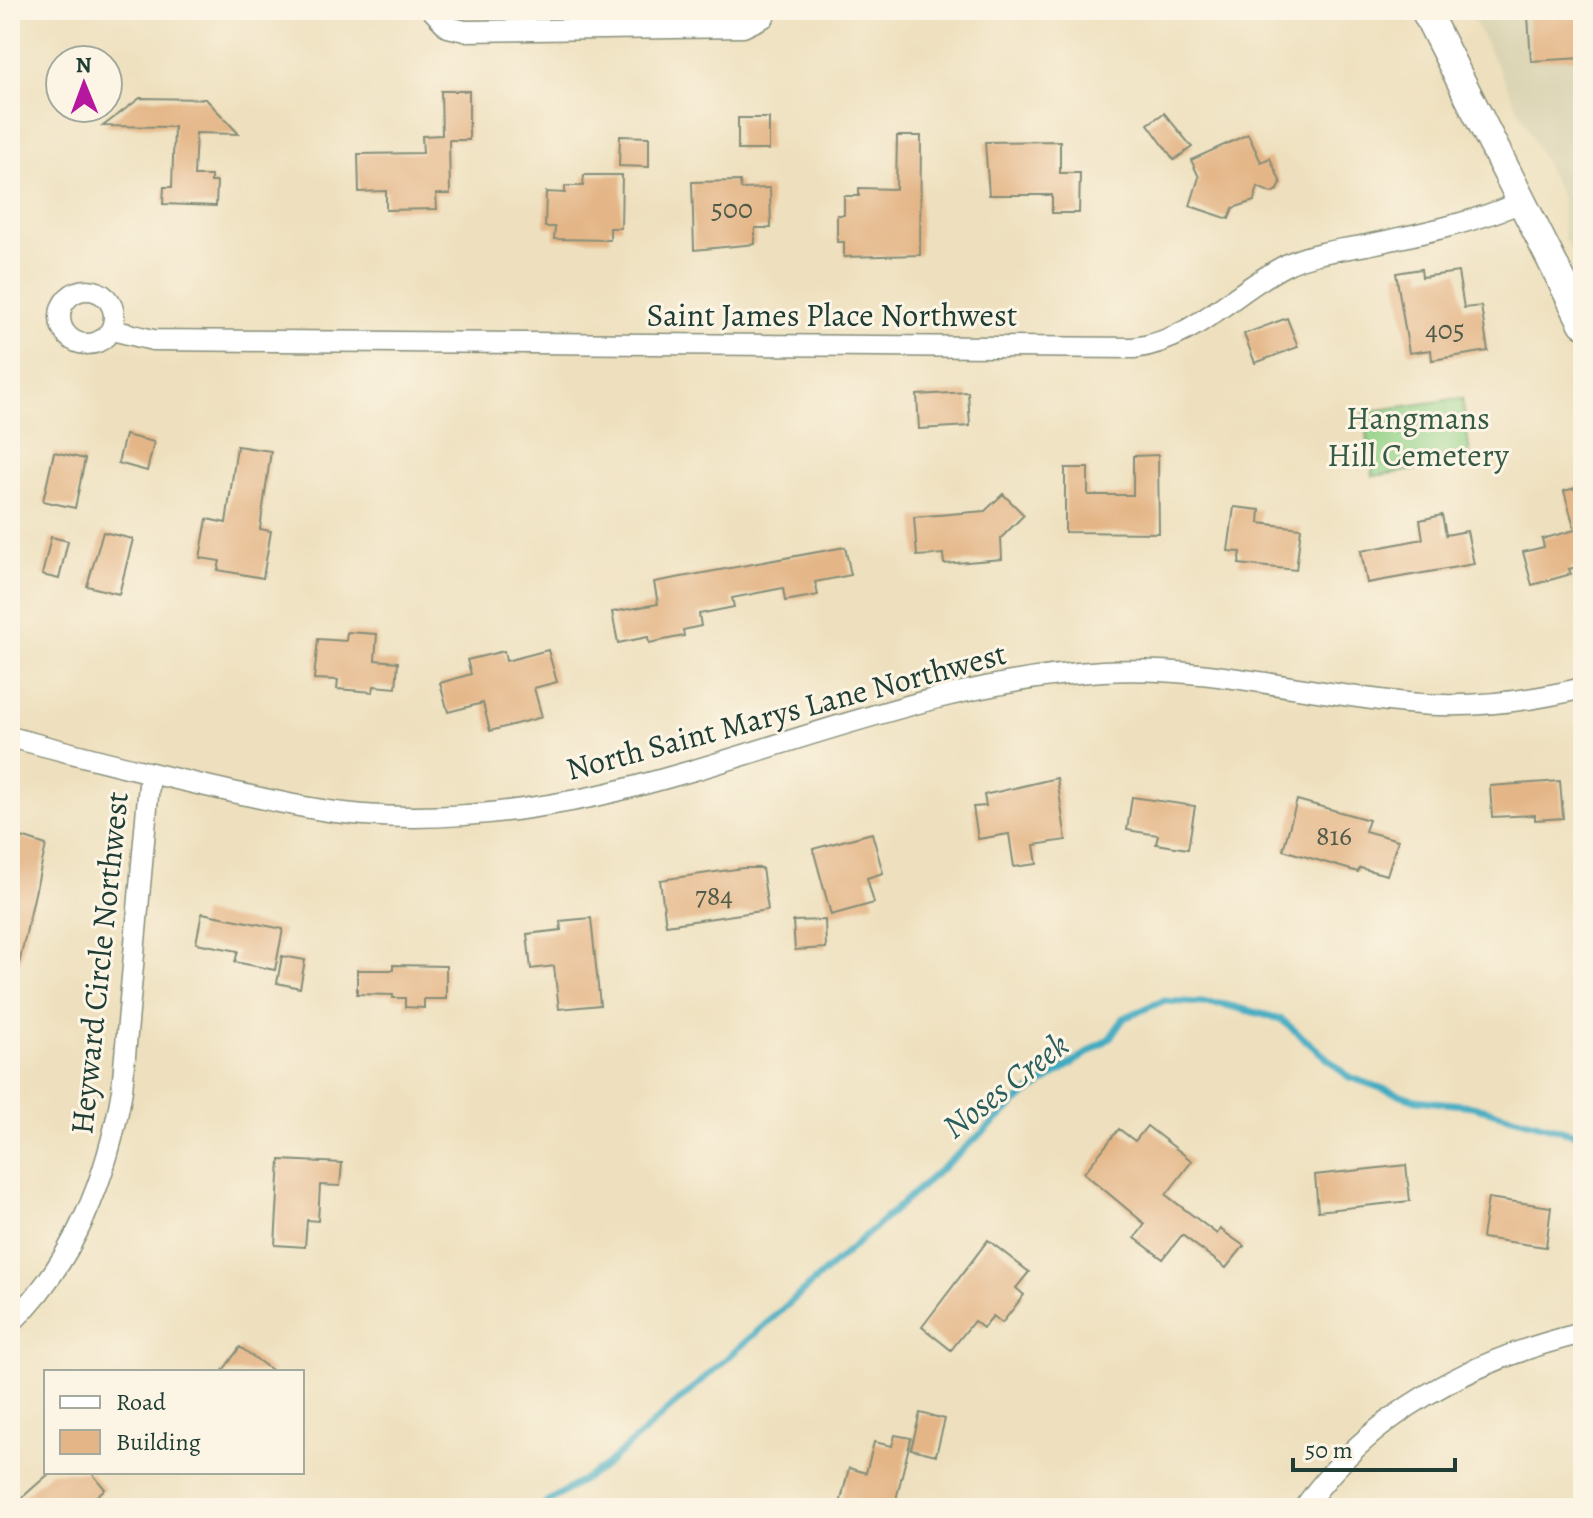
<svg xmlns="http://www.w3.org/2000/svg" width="1593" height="1518" font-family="Alegreya,serif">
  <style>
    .built { fill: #dcd5b5 }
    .green { fill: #93d288; stroke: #59885e; stroke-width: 2 }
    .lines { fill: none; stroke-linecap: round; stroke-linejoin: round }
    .stream { stroke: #41aac1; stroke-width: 7 }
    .building { fill: #e4b687 }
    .street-casing { stroke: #868e79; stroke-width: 23 }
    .secondary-casing { stroke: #868e79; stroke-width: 31 }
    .street { stroke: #fff; stroke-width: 20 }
    .secondary { stroke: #fff; stroke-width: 28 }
    .labels { text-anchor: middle; stroke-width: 6; stroke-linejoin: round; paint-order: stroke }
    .number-label { font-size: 28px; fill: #505b49 }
    .street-label { font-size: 32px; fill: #1f3d34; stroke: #fcf5e5 }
    .park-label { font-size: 32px; fill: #365b45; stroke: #fcf5e5 }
    .water-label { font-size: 34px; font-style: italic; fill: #295e5e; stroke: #fcf5e5 }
  </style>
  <rect width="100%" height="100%" fill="#fcf5e5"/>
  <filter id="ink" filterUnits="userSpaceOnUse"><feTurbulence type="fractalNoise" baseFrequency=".0125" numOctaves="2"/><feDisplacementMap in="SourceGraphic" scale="16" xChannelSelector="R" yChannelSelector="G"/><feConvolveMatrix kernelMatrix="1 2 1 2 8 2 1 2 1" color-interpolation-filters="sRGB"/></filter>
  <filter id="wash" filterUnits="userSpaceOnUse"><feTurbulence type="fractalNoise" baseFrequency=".006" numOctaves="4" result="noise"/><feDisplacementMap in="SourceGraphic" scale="32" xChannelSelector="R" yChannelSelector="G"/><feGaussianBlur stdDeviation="1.8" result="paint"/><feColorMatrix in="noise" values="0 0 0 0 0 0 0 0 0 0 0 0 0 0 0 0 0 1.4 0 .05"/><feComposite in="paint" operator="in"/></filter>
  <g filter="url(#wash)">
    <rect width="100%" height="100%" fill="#eee0be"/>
    <path class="built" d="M 1456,10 L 1583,10 L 1583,275 L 1564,238 L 1562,198 L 1475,22 Z"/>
    <path class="green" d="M 1462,398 L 1471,462 L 1373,476 L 1364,412 Z"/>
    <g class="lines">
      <path class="stream" d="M 538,1508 L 604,1467 L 1026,1094 L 1110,1038 L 1124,1018 L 1163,1001 L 1222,1004 L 1281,1019 L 1349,1077 L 1416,1100 L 1472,1106 L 1583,1136"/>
    </g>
    <g id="blocks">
      <path class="building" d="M 1583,13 L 1583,58 L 1531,61 L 1528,16 Z
        M 441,91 L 469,91 L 469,140 L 449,140 L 450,194 L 436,194 L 437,209 L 386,210 L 386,191 L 359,192 L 358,154 L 423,153 L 422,136 L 442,135 Z
        M 140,98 L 206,99 L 239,134 L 196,133 L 194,176 L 211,176 L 211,182 L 217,182 L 216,206 L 163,204 L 164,187 L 172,187 L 174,127 L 103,126 Z
        M 1164,113 L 1192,147 L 1174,160 L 1148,124 Z
        M 738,118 L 769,118 L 769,150 L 738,150 Z
        M 1248,134 L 1261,162 L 1270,158 L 1281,183 L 1278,190 L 1271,193 L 1258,187 L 1254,201 L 1233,208 L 1229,219 L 1190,206 L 1199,177 L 1191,160 Z
        M 620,136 L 649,137 L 649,167 L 619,166 Z
        M 897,136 L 921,136 L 920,255 L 844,257 L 844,242 L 837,242 L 837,215 L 844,215 L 844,196 L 859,196 L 859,188 L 896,189 Z
        M 1060,141 L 1060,173 L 1080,173 L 1079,213 L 1052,213 L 1052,195 L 989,195 L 985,142 Z
        M 584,175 L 622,175 L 621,228 L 610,228 L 610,240 L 554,239 L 555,227 L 545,227 L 546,192 L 565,193 L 565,186 L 583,186 Z
        M 740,181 L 741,189 L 770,188 L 771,228 L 755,228 L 755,244 L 694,250 L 692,182 Z
        M 1421,269 L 1422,277 L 1458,272 L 1464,308 L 1481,306 L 1488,351 L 1432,360 L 1431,350 L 1409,353 L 1396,273 Z
        M 1287,318 L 1298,347 L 1255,363 L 1244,334 Z
        M 968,392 L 970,426 L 919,429 L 917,395 Z
        M 125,435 L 154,442 L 147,471 L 118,463 Z
        M 237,446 L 271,451 L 260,529 L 271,531 L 263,578 L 218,570 L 220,561 L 200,558 L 207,519 L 226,523 Z
        M 54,452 L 85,459 L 75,508 L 43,501 Z
        M 1158,455 L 1159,533 L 1065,532 L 1065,468 L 1088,468 L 1088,495 L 1133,495 L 1133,456 Z
        M 1583,486 L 1583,565 L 1569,569 L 1571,574 L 1532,585 L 1523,552 L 1544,547 L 1542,539 L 1575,530 L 1564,491 Z
        M 1003,494 L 1024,515 L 1001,538 L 1002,559 L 944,564 L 943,554 L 917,556 L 914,517 L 985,511 Z
        M 1234,507 L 1260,510 L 1259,523 L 1301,528 L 1296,570 L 1239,564 L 1241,552 L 1228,551 Z
        M 1442,515 L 1446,535 L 1467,531 L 1474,564 L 1367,583 L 1361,551 L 1423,539 L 1420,520 Z
        M 103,532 L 133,539 L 119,594 L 87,586 Z
        M 51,537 L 68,541 L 59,579 L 42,575 Z
        M 845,547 L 851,575 L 815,582 L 818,595 L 785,601 L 783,588 L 732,598 L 734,607 L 699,614 L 701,626 L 683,630 L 684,636 L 649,643 L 648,637 L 618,643 L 612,612 L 658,604 L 654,582 Z
        M 347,632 L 377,634 L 375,660 L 398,662 L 396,688 L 374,686 L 373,692 L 337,689 L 338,680 L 314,679 L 318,639 L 346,641 Z
        M 548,650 L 557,682 L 534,688 L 542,717 L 490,731 L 483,703 L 448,712 L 440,683 L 471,674 L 467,660 L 504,651 L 506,661 Z
        M 1057,778 L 1066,840 L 1034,845 L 1037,864 L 1014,867 L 1009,834 L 978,839 L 973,807 L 986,806 L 984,795 Z
        M 1560,781 L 1563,818 L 1535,820 L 1535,815 L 1492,817 L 1490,786 Z
        M 1132,797 L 1195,806 L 1188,849 L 1156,844 L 1158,835 L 1127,830 Z
        M 1297,800 L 1369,820 L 1365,831 L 1398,840 L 1387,875 L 1360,868 L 1358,872 L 1283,850 Z
        M 10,833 L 46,845 L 17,973 L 10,972 Z
        M 872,833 L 883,873 L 867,878 L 874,903 L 831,915 L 813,849 Z
        M 743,868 L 762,868 L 768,910 L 666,925 L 660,880 Z
        M 202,913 L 283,929 L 275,970 L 235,962 L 238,951 L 196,943 Z
        M 591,918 L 600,1005 L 559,1009 L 554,966 L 531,969 L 527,934 L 561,930 L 560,921 Z
        M 825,920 L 826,948 L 795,950 L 793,921 Z
        M 282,956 L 305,960 L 300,988 L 277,983 Z
        M 393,965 L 446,966 L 446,999 L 424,999 L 424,1008 L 405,1007 L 405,998 L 393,998 L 393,995 L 357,994 L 357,970 L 393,970 Z
        M 1147,1126 L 1192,1161 L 1166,1195 L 1217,1234 L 1220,1229 L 1244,1246 L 1226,1268 L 1182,1235 L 1163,1259 L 1135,1238 L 1145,1224 L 1084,1173 L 1119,1129 L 1135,1141 Z
        M 280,1160 L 342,1163 L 340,1186 L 320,1185 L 318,1221 L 307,1220 L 305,1247 L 275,1245 Z
        M 1406,1165 L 1410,1201 L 1318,1211 L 1315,1175 Z
        M 1488,1198 L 1551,1207 L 1546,1247 L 1482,1238 Z
        M 988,1240 L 1029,1272 L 1016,1288 L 1024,1295 L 1002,1323 L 993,1316 L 983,1328 L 974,1321 L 951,1350 L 922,1327 Z
        M 240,1347 L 274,1372 L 222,1372 Z
        M 920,1413 L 945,1419 L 936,1455 L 911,1449 Z
        M 895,1435 L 911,1438 L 894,1508 L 839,1508 L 849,1468 L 866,1473 L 874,1442 L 892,1446 Z
        M 51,1472 L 91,1472 L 105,1489 L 82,1508 L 10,1508 Z"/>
    </g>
  </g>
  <g filter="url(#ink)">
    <use href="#blocks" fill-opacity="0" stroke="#868e79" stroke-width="2"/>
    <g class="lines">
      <defs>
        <path id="street" d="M 432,10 L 448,27 L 465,31 L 743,27 L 764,17
          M60 317a27 27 0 1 1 54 0a27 27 0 1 1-54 0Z
          M 112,330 L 153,340 L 1134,348 C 1194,340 1232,293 1284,266 C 1308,253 1340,250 1367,245 C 1419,234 1472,223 1522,202
          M 10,737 C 85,757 161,776 237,793 C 279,802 321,812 364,815 C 440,821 521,812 596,796 C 764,758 930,681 1103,671 C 1206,665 1306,694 1407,703 C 1466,709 1526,702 1583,688
          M 10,1324 C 74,1263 108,1176 122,1090 L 150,773
          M 1304,1508 C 1370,1413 1473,1359 1583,1333"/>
        <path id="secondary" d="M 1425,10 L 1583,323"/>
      </defs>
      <use href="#street" class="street-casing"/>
      <use href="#secondary" class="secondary-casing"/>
      <use href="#street" class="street"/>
      <use href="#secondary" class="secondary"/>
    </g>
  </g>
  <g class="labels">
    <g class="number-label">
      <text x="732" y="218">500</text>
      <text x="1445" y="339">405</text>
      <text x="1334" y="845">816</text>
      <text x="714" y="905">784</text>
    </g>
    <g class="street-label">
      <text x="832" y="326">Saint James Place Northwest</text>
      <text transform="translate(786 711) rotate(-15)" y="11">North Saint Marys Lane Northwest</text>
      <text transform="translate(99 963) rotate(-84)" y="11">Heyward Circle Northwest</text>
    </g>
    <g class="park-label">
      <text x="1418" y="429">Hangmans<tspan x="1418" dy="37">Hill Cemetery</tspan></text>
    </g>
    <g class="water-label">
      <text transform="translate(1005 1085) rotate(-38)" y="12">Noses Creek</text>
    </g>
  </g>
  <rect width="1593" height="1518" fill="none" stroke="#fcf5e5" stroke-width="40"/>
  <rect x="44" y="1370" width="260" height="104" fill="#fcf5e5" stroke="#a4ab9e" stroke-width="2"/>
  <rect x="60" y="1396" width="40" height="12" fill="#ffffff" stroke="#a4ab9e" stroke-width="2"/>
  <text x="116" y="1410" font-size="24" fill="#1f3d34">Road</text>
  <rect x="60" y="1430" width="40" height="24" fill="#e4b687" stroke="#a4ab9e" stroke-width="2"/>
  <text x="116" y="1450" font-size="24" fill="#1f3d34">Building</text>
  <g transform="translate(84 84) rotate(359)"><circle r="38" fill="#fcf5e5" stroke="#a4ab9e" stroke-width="2"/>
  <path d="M0-6L14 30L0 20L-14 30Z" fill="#b5179e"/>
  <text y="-12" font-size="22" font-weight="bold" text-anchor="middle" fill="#1f3d34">N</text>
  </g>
  <path d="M1293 1458v12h162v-12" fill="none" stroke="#1f3d34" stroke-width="4"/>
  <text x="1305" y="1458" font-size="24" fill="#1f3d34" stroke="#fcf5e5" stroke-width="6" paint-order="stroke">50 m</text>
</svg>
